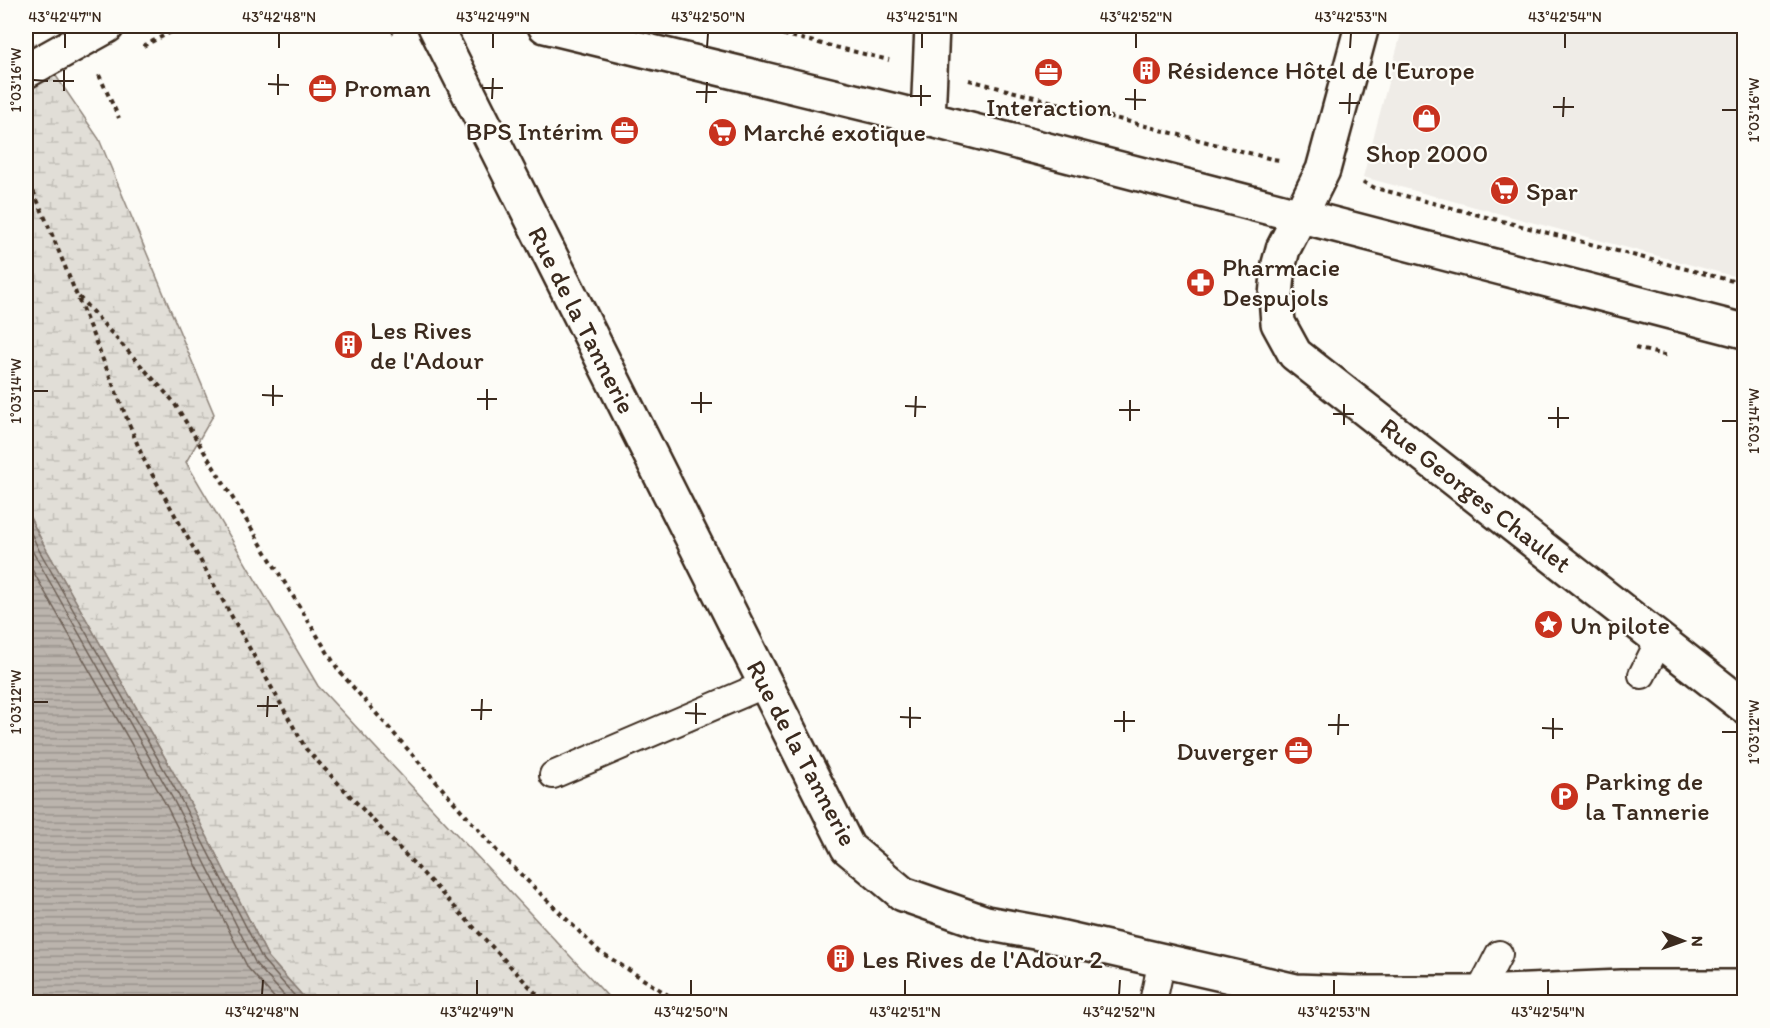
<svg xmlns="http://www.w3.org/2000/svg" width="1770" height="1028" font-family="Itim,sans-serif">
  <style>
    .built { fill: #efece7 }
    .wetland { fill: url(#wetland-marsh); stroke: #8e847a; stroke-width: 1.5 }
    .water { fill: url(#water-rules); stroke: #887d74; stroke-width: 1.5 }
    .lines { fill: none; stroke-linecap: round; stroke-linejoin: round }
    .shore { stroke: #6e6157; stroke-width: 1.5 }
    .lane-casing { stroke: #3b2a1e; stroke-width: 30 }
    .street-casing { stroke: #3b2a1e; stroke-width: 38 }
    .secondary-casing { stroke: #3b2a1e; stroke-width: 38 }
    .path { stroke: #3b2a1e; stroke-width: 4; stroke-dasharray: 4.5 4.5; stroke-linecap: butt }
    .lane { stroke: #fdfcf7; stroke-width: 26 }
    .street { stroke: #fdfcf7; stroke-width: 33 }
    .secondary { stroke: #fdfcf7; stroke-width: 33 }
    .ticks { fill: none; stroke: #3b2a1e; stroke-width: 2 }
    .labels { text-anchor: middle; stroke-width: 4.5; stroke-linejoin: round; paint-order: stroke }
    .poi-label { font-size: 26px; fill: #3b2a1e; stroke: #fdfcf7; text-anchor: start }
    .street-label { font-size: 26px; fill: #3b2a1e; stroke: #fdfcf7 }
    .neatline { fill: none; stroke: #3b2a1e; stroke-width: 2 }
    .ticks-label { font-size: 15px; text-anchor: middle; fill: #3b2a1e }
  </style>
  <defs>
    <pattern id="wetland-marsh" width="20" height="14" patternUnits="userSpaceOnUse" patternTransform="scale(1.5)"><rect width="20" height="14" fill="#e1ded7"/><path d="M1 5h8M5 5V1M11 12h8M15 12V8" fill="none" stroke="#c2bfb8"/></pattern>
    <pattern id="water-rules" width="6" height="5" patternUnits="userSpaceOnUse" patternTransform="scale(1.5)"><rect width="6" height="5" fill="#bbb4ad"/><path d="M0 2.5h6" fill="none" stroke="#99938c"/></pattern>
  </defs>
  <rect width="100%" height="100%" fill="#fdfcf7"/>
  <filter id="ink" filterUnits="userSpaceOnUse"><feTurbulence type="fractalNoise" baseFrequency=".0167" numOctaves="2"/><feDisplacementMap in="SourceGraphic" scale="12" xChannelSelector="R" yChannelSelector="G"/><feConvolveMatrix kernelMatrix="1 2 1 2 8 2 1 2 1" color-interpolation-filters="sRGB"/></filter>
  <g filter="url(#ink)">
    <path class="built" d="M 1403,26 L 1744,26 L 1744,279 L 1363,177 Z"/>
    <path class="wetland" d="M 26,32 L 99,139 L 214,414 L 186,462 L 318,686 L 613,1002 L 308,1002 L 268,957 L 185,793 L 45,547 L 26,510 Z"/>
    <path class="water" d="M 26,510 L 45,547 L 185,793 L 268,957 L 308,1002 L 26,1002 Z"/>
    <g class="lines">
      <path class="shore" d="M 26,523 L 39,550 L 179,796 L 263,960 L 300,1002
        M 26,540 L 173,799 L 256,964 L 290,1002
        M 26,559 L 165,803 L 248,968 L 278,1002"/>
      <defs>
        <path id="lane" d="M 1642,675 L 1660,639
          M 553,775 L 766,684
          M 1479,993 L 1499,954
          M 1153,1002 L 1162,960"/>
        <path id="street" d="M 435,26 L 848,848 L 903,894 L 986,923 L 1046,934 L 1296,991 L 1352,993 L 1479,993 L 1622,987 L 1744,987
          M 928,119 L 932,26
          M 1300,216 L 1323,170 L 1362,26"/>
        <path id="secondary" d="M 545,26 L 928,119 L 1744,331
          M 26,71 L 107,26
          M 1300,216 L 1283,249 L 1279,264 L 1276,296 L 1278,323 L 1295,354 L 1744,706"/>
      </defs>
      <use href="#lane" class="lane-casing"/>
      <use href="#street" class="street-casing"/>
      <use href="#secondary" class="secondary-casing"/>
      <path class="path" d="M 386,26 L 394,33
        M 748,26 L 889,60
        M 143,46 L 183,26
        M 99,75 L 119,118
        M 969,80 L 1272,159 L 1281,160
        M 26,175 L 46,220 L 143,458 L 306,749 L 544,1002
        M 1363,182 L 1375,188 L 1744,284
        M 79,297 L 173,401 L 339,671 L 497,851 L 599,951 L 679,1002
        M 1635,348 L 1668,356"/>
      <use href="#lane" class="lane"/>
      <use href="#street" class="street"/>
      <use href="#secondary" class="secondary"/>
    </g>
  </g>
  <path class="ticks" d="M 65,48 L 65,33M 279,48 L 279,33M 493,48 L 493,33M 707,48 L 708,33M 922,48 L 922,33M 1136,48 L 1136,33M 1350,48 L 1351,33M 1565,48 L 1565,33M 33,80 L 48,81M 53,81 L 74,81M 268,84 L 289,85M 482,88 L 503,88M 64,91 L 64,70M 696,92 L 717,92M 278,95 L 278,74M 910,96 L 931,96M 492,99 L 493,78M 1125,99 L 1146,100M 706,103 L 707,82M 1339,103 L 1360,103M 921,106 L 921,85M 1553,107 L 1574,107M 1135,110 L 1135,89M 1722,110 L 1737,110M 1349,114 L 1350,93M 1563,117 L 1564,97M 33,391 L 48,391M 262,395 L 283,396M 477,399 L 497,399M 691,403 L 712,403M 273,406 L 273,385M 905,406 L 926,407M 487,410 L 487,389M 1119,410 L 1140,410M 701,413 L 701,392M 1333,414 L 1354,414M 915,417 L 916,396M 1548,418 L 1569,418M 1130,421 L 1130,400M 1722,421 L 1737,421M 1344,425 L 1344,404M 1558,428 L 1558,407M 33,702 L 48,702M 257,706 L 278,706M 471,710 L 492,710M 685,713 L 706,714M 267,717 L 268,696M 900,717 L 921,718M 481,720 L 482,699M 1114,721 L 1135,721M 696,724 L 696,703M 1328,725 L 1349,725M 910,728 L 910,707M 1542,728 L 1563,729M 1124,732 L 1124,711M 1722,732 L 1737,732M 1338,735 L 1339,714M 1553,739 L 1553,718M 262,995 L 263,980M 477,995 L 477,980M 691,995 L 691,980M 905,995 L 905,980M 1119,995 L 1120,980M 1334,995 L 1334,980M 1548,995 L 1548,980"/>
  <defs>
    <symbol id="building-disc" viewBox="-11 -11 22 22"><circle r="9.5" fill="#c8321e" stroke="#fdfcf7"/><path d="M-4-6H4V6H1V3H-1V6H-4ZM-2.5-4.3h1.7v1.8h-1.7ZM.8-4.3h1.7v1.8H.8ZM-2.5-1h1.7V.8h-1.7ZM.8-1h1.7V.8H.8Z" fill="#fff"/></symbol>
    <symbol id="office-disc" viewBox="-11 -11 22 22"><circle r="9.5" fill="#c8321e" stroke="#fdfcf7"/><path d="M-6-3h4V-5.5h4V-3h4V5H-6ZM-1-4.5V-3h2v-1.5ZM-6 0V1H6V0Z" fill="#fff"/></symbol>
    <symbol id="shop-disc" viewBox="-11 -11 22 22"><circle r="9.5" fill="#c8321e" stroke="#fdfcf7"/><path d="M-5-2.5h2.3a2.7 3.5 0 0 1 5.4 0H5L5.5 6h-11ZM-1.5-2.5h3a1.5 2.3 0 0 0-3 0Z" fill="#fff"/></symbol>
    <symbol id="supermarket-disc" viewBox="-11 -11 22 22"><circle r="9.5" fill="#c8321e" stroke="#fdfcf7"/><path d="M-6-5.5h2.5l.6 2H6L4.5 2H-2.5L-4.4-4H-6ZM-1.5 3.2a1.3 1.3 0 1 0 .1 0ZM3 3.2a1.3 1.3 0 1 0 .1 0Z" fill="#fff"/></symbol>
    <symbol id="pharmacy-disc" viewBox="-11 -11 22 22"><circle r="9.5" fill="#c8321e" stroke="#fdfcf7"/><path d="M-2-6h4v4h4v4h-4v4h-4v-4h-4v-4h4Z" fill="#fff"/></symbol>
    <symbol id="sight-disc" viewBox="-11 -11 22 22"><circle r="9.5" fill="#c8321e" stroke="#fdfcf7"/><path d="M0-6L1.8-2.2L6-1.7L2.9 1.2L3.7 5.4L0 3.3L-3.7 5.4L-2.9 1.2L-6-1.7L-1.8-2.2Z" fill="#fff"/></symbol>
    <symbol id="parking-disc" viewBox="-11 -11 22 22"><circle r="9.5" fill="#c8321e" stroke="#fdfcf7"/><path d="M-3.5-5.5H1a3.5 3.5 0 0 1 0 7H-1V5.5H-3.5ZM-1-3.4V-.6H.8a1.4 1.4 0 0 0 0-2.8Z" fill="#fff"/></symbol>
  </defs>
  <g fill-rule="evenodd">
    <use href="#building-disc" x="1130" y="54" width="33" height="33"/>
    <use href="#office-disc" x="1032" y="56" width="33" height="33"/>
    <use href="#office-disc" x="306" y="72" width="33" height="33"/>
    <use href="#shop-disc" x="1410" y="102" width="33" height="33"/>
    <use href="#office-disc" x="608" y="114" width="33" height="33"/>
    <use href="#supermarket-disc" x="706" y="116" width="33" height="33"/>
    <use href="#supermarket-disc" x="1488" y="174" width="33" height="33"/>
    <use href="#pharmacy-disc" x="1184" y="266" width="33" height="33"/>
    <use href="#building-disc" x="332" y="328" width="33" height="33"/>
    <use href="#sight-disc" x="1532" y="608" width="33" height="33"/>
    <use href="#office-disc" x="1282" y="734" width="33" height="33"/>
    <use href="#parking-disc" x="1548" y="780" width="33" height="33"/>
    <use href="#building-disc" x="824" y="942" width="33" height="33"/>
  </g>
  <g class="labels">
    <g class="poi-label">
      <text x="1167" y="79">Résidence Hôtel de l'Europe</text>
      <text x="344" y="97">Proman</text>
      <text x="1049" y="116" text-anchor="middle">Interaction</text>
      <text x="603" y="140" text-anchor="end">BPS Intérim</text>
      <text x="743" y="141">Marché exotique</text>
      <text x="1427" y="162" text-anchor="middle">Shop 2000</text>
      <text x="1526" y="200">Spar</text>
      <text x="1222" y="276">Pharmacie<tspan x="1222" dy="30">Despujols</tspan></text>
      <text x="370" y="339">Les Rives<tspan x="370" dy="30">de l'Adour</tspan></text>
      <text x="1570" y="634">Un pilote</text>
      <text x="1278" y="760" text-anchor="end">Duverger</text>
      <text x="1585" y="790">Parking de<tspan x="1585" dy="30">la Tannerie</tspan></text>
      <text x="862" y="968">Les Rives de l'Adour 2</text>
    </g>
    <g class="street-label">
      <text transform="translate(582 320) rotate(63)" y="9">Rue de la Tannerie</text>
      <text transform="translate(1476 495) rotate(38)" y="9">Rue Georges Chaulet</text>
      <text transform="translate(802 753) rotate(62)" y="9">Rue de la Tannerie</text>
    </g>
  </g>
  <rect width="1770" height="1028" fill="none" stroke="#fdfcf7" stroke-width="66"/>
  <g transform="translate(1683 941) rotate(91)" stroke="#fdfcf7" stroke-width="4.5" paint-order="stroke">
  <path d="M0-4.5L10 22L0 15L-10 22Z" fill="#3b2a1e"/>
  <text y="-9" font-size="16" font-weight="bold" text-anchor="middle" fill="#3b2a1e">N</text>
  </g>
  <rect x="33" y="33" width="1704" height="962" class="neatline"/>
  <g class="ticks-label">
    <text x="65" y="22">43°42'47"N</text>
    <text x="279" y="22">43°42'48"N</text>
    <text x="493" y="22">43°42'49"N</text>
    <text x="708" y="22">43°42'50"N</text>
    <text x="922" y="22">43°42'51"N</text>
    <text x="1136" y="22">43°42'52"N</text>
    <text x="1351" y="22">43°42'53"N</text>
    <text x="1565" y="22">43°42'54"N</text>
    <text transform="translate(16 80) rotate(-90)" y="5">1°03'16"W</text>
    <text transform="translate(1754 110) rotate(-90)" y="5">1°03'16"W</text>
    <text transform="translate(16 391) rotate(-90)" y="5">1°03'14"W</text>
    <text transform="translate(1754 421) rotate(-90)" y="5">1°03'14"W</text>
    <text transform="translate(16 702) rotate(-90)" y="5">1°03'12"W</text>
    <text transform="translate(1754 732) rotate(-90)" y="5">1°03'12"W</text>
    <text x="262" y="1017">43°42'48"N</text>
    <text x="477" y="1017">43°42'49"N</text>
    <text x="691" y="1017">43°42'50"N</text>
    <text x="905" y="1017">43°42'51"N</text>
    <text x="1119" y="1017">43°42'52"N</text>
    <text x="1334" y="1017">43°42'53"N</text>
    <text x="1548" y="1017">43°42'54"N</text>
  </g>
</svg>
